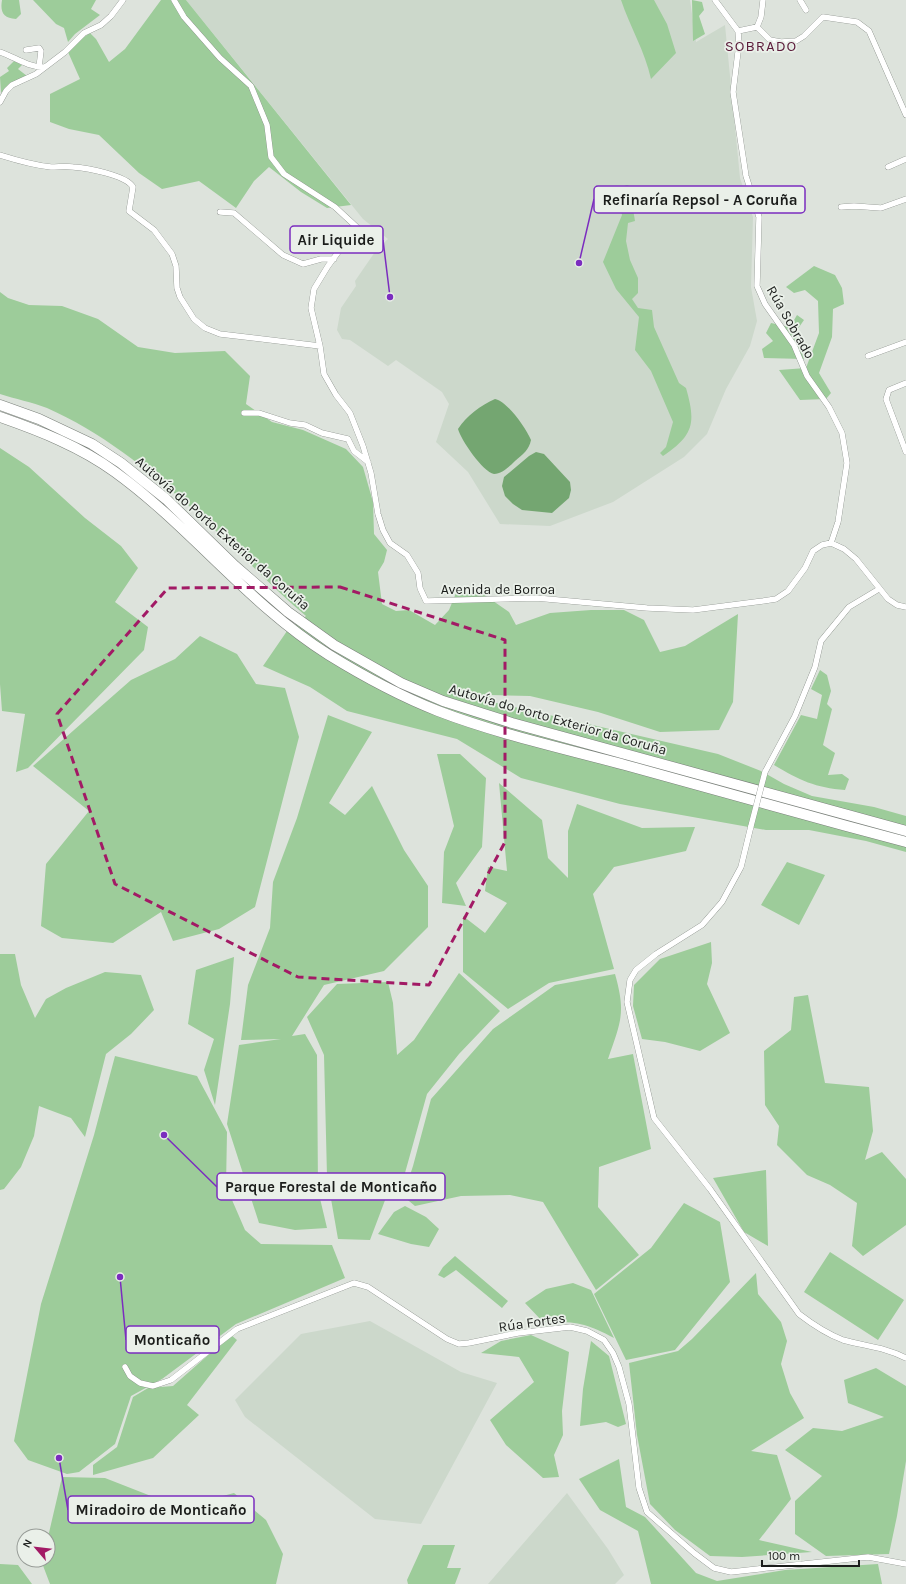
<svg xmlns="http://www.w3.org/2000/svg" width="906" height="1584" font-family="Karla,sans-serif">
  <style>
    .built { fill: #ccd8cb }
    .green { fill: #9dcc9a }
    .water { fill: #74a671 }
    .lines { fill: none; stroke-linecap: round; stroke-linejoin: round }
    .street-casing { stroke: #7b817b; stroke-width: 6 }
    .highway-casing { stroke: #7b817b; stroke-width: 11 }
    .street { stroke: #fff; stroke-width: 5.5 }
    .highway { stroke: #fff; stroke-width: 10 }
    .street-bridge-casing { stroke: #7b817b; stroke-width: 6; stroke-linecap: butt }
    .street-bridge { stroke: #fff; stroke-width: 5.5 }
    .marked { fill: none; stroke: #a21a65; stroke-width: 3; stroke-dasharray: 8 5; stroke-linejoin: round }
    .labels { text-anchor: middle; stroke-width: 3.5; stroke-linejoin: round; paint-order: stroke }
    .street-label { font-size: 14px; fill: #1b1d1b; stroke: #eaf0e9 }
    .neighbourhood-label { font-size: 15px; letter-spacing: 1px; fill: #5b1b3a; stroke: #eaf0e9 }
    .leader { fill: none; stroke: #7b2cbf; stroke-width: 1.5 }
    .callout-dot { fill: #7b2cbf; stroke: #eaf0e9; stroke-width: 1.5 }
    .callout { fill: #eaf0e9; stroke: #7b2cbf; stroke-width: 1.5 }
    .callout-label { font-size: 15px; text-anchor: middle; font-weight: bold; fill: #1b1d1b }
  </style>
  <rect width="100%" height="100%" fill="#dde3dc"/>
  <path class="built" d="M 186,0 L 690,0 L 696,42 L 725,25 L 740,178 L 753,217 L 751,287 L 757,321 L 750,346 L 726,389 L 707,434 L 684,457 L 613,502 L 550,526 L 500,524 L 468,472 L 436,442 L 449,404 L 442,392 L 396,360 L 388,366 L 350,340 L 342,339 L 337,330 L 341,308 L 356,286 L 355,281 L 377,249 L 388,239 L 363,219 Z
    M 370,1321 L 461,1372 L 497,1383 L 421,1524 L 375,1519 L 245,1417 L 235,1400 L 301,1334 Z
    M 567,1493 L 608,1549 L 624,1575 L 615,1584 L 488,1584 Z"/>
  <path class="green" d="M 2,0 L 19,0 L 21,14 L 16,19 C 3,18 0,12 2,0 Z
    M 33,0 L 96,0 L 91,9 L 100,15 L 75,34 L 68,42 L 64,28 L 56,24 Z
    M 161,0 L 186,0 L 351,205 L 327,208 L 301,192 L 269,167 L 254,181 L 236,208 L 199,181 L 162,189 L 139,173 L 99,135 L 69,129 L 50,122 L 50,94 L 80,79 L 68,52 L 81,39 L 90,33 L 96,39 L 109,62 L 125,49 Z
    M 621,0 L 654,0 L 667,24 L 676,53 L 651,79 C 645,51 630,27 621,0 Z
    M 692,0 L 702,2 L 704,10 L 699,16 L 705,34 L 693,41 Z
    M 14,61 L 22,65 L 18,69 L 27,76 L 6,87 L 1,93 L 0,77 L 9,71 L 7,68 Z
    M 627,185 L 632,187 L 631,197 L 635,221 L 628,223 L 626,241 L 630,260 L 638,278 L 638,293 L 632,299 L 638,308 L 652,310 L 654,327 L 679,383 L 686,388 C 696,423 694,435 663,456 L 660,453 L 666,447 L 673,422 L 651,371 L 635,350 L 639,317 L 616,289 L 603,262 L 622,215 L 616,189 Z
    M 814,266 L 835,275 L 842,288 L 844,304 L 833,309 L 832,337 L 819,373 L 831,393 L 826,399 L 800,400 L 779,370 L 806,368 L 819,333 L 818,301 L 805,290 L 794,293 L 786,287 Z
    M 0,292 L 8,298 L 29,305 L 62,306 L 98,319 L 138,347 L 175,353 L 225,351 L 250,376 L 246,404 L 272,422 L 303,430 L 346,449 L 363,467 L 373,502 L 374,534 L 387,550 L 384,562 L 378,572 L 382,604 L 396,611 L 409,610 L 435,625 L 449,610 L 456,593 L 483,594 L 509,612 L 516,625 L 550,613 L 591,610 L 624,610 L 644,620 L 660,652 L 685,646 L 738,614 L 733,702 L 719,730 L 660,732 L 598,712 L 530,696 L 491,695 L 488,701 L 718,754 L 761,771 L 784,784 L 812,796 L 874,807 L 906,816 L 906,852 L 866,841 L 809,830 L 766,830 L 620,804 L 521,778 L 457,739 L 347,711 L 310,687 L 263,666 L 287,631 L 306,616 C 276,591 249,562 220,535 C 172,488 109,435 47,408 C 32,402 15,399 0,394 Z
    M 797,315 L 804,320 L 795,333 L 804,359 L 764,358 L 762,349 L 773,341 L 766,333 L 771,323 L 790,327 Z
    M 0,448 L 29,467 L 85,518 L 121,546 L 138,568 L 115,602 L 148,627 L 144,650 L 28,768 L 16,772 L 25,714 L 2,711 L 0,684 Z
    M 200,636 L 237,654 L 256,684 L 285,688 L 299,737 L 255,907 L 219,929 L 173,941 L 161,912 L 113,943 L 62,938 L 41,926 L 46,864 L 89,811 L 33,766 L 131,680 L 175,659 Z
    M 820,670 L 827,675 L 831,691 L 827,704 L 832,709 L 823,745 L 835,753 L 828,775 L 842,774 L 849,779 L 845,790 C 816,788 799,780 774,765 L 801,715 L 817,719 L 822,695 L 811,689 Z
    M 328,715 L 372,732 L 329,803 L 345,815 L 372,786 L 404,850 L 428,886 L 428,927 L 384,971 L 324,985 L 292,1036 L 305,1034 L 317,1055 L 318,1190 L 327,1228 L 295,1230 L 259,1223 L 227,1124 L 239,1045 L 281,1039 L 241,1040 L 248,985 L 270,928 L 273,882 L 297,818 Z
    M 437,754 L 460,754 L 486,778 L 482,847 L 456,883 L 466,906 L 442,903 L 444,852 L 454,826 Z
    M 499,783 L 542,820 L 548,858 L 568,878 L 568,831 L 577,804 L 642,828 L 695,827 L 686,851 L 614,867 L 593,894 L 614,969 L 549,983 L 508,1009 L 463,972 L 463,916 L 485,933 L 507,903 L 485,891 L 488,867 L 507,871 Z
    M 787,862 L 825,875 L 799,925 L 761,905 Z
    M 711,942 L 712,963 L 707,984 L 730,1033 L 700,1051 L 665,1042 L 642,1039 L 633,1006 L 634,985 L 660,959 Z
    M 0,954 L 15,954 L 21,985 L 35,1018 L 46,999 L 66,988 L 105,972 L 141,975 L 154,1010 L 131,1034 L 106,1054 L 85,1137 L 71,1118 L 39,1106 L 34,1136 L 21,1167 L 4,1189 L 0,1190 Z
    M 234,957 L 230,1004 L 215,1105 L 204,1070 L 214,1039 L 188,1024 L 196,970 Z
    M 459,973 L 500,1011 L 459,1054 L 427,1094 L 398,1198 L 387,1195 L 370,1240 L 338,1239 L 327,1176 L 324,1055 L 307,1017 L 337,984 L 388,982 L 393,1003 L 397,1055 L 414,1040 Z
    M 615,974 C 626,1013 621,1021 608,1059 L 633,1054 L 651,1149 L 599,1167 L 598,1207 L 639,1255 L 596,1290 L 543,1202 L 510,1195 L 461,1196 L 415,1206 L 403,1196 L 413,1166 L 431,1099 L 493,1029 L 555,985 Z
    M 808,995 L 825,1083 L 869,1087 L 873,1131 L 865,1160 L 882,1152 L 906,1179 L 906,1225 L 863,1256 L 852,1246 L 857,1203 L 830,1185 L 807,1175 L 777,1145 L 779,1126 L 765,1105 L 764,1051 L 791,1030 L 794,997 Z
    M 115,1056 L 197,1076 L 227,1132 L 226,1186 L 245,1230 L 261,1244 L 332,1245 L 345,1278 L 236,1324 L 162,1379 L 131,1396 L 115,1444 L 79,1472 L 67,1474 L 28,1460 L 14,1441 L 41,1304 L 94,1135 Z
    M 766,1170 L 768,1246 L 744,1232 L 713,1178 Z
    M 684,1203 L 720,1222 L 730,1282 L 675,1350 L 626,1360 L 594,1294 L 651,1248 Z
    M 405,1206 L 426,1217 L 439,1229 L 429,1247 L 411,1244 L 378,1234 L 394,1212 Z
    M 830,1252 L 904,1300 L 878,1340 L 804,1292 Z
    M 455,1256 L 508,1301 L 502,1308 L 456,1270 L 444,1278 L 438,1275 L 443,1267 Z
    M 756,1273 L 758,1294 L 781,1322 L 787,1341 L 781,1364 L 790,1393 L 804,1418 L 751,1451 L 777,1455 L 791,1499 L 759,1540 L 812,1552 L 742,1557 L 710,1556 L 675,1530 L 650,1504 L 637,1435 L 629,1363 L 678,1351 L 692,1339 Z
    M 573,1283 L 591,1290 L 614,1338 C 586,1323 575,1321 543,1322 L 525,1303 L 546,1289 Z
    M 231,1335 L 237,1340 L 187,1405 L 199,1415 L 153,1458 L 93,1475 L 93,1465 L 117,1447 L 133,1397 L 148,1388 L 173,1386 Z
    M 531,1335 L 569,1352 L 562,1411 L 563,1435 L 554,1455 L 559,1477 L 543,1478 L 506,1445 L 490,1420 L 534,1382 L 519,1357 L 481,1353 L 501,1341 Z
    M 591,1341 L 609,1356 L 626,1424 L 618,1427 L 606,1422 L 580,1426 L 583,1389 Z
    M 876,1368 L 906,1386 L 906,1461 L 897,1516 L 889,1554 L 826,1556 L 795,1534 L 795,1501 L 822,1476 L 785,1450 L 813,1428 L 842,1431 L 884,1417 L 848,1403 L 844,1380 Z
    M 619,1459 L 626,1507 L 645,1517 L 696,1573 L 717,1581 L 785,1570 L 878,1564 L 882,1584 L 651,1584 L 638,1531 L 600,1510 L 579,1479 Z
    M 62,1477 L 105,1478 L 151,1496 L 166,1511 L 234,1493 L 266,1520 L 283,1554 L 276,1584 L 50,1584 L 42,1563 L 43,1560 L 48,1560 L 48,1537 Z
    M 423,1545 L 455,1545 L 447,1568 L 461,1568 L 455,1584 L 408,1584 L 407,1580 Z
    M 0,1564 L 18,1565 L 32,1584 L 0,1584 Z"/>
  <path class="water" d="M 495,399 C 508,402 525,427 531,440 C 529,450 523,454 515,461 C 510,466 502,474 494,474 C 483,472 461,440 458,429 C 466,416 481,405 495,399 Z
    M 536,452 L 544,454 L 570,482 L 571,490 L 569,498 L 552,513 L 522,510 L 513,504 L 505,496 L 502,486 L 504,477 L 529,456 Z"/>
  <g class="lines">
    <defs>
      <path id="street" d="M 174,0 L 184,17 L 220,58 L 251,86 L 267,125 L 271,157 L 284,174 L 335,207 L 361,231 L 339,251 L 328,266 L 314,289 L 311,308 L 320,346 L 324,374 L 336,395 L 350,413 L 363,446 L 371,473 L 378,514 L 383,530 L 390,543 L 407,555 L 418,573 L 420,588 L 426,601 L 536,598 L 647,608 L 693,610 L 763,601 L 776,599 L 788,591 L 805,568 L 813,551 L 822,545 L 831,543 L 844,549 L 856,559 L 888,599 L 897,605 L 906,607
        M 715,0 L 738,31 L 757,27 L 770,40 L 781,42 L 796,41 L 804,36 L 823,17 L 857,22 L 869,31 L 906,115
        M 800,0 L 806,10
        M 757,27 L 761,17 L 763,0
        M 738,31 L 739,44 L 733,92 L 746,176 L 759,217 L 757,286 L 765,304 L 794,345 L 807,376 L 829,407 L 842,433 L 847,463 L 838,522 L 831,543
        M 26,50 L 39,48 L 41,51 L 39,67
        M 0,52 C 15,57 27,67 44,67
        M 0,102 L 6,91 L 12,85 L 36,74 L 65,52 L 84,33 L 101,25 L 111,16 L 123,0
        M 0,155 C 16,160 34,165 51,167 C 59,167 66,166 73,167 C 87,168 126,175 133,187 L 129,211 L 154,230 L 172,254 L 176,266 L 177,288 L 180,297 L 194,319 L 205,328 L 220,334 L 320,346
        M 888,167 L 906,159
        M 841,207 L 854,206 L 881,208 L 906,199
        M 220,212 L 234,213 L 283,255 L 303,264 L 321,259 L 334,259
        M 868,356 L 906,342
        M 906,383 L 889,390 L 886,399 L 906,452
        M 244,413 L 259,413 L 290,423 L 305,425 L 322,433 L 348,439 L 354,451 L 368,462
        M 765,772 L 795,716 L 815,667 L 821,641 L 849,607 L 879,589
        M 751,826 L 741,867 L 722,902 L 702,925 L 656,954 L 636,970 L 630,980 L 627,1002 L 654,1118 L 710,1189 L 799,1314 C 812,1324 827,1334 843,1340 C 864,1346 885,1347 906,1358
        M 125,1367 L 130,1376 L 140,1383 L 153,1386 L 171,1380 L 237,1329 L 354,1283 L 368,1287 L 447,1339 L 459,1344 L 469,1343 L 518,1333 L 570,1327 L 587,1331 L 604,1340 L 613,1353 L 619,1367 L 629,1404 L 639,1488 L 647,1512 L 694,1553 L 714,1568 L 731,1572 L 868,1557 L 906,1564"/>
      <path id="highway" d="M 0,405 L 39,419 L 92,444 L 121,463 L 166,499 L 235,566 L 288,612 L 334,645 L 401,683 L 443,701 L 512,723 L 906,831
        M 0,417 C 40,431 81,447 115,472 C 191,527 249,605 329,655 C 363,676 400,696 438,711 C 498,734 562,748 625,765 C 718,791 812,817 906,842"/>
    </defs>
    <use href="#street" class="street-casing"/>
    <use href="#highway" class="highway-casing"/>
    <use href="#street" class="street"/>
    <use href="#highway" class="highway"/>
    <defs>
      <path id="street-bridge" d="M 751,826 L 765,772"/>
    </defs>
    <use href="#street-bridge" class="street-bridge-casing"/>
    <use href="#street-bridge" class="street-bridge"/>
  </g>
  <path class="marked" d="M 340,587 L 505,640 L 505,842 L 429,985 L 298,977 L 115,884 L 57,714 L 168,588 Z"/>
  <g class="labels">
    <g class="street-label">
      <text transform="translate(791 322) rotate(60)" y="5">Rúa Sobrado</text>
      <text transform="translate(223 533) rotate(41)" y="5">Autovía do Porto Exterior da Coruña</text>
      <text x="498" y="594">Avenida de Borroa</text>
      <text transform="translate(558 719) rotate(16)" y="5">Autovía do Porto Exterior da Coruña</text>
      <text transform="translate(532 1322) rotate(-8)" y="5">Rúa Fortes</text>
    </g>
    <g class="neighbourhood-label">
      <text x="761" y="51">SOBRADO</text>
    </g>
  </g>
  <path class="leader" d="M579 263L594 199M390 297L383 240M164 1135L217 1187M120 1277L126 1340M59 1458L68 1510"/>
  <g class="callout-dot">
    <circle cx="579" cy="263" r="4"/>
    <circle cx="390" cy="297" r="4"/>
    <circle cx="164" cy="1135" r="4"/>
    <circle cx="120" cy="1277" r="4"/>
    <circle cx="59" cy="1458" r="4"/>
  </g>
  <g class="callout">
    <rect x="594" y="186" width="211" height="27" rx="4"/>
    <rect x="290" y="226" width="93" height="27" rx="4"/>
    <rect x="217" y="1173" width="228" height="27" rx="4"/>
    <rect x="126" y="1326" width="93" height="27" rx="4"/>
    <rect x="68" y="1496" width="186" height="27" rx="4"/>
  </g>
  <g class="callout-label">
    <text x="700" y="205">Refinaría Repsol - A Coruña</text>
    <text x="336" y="245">Air Liquide</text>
    <text x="331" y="1192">Parque Forestal de Monticaño</text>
    <text x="172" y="1345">Monticaño</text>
    <text x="161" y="1515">Miradoiro de Monticaño</text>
  </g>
  <g transform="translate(36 1548) rotate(298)"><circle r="19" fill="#eaf0e9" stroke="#979c97"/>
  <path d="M0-3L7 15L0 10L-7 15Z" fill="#a21a65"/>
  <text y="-6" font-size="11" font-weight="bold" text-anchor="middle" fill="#1b1d1b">N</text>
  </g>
  <path d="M762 1560v6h97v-6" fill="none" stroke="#1b1d1b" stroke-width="2"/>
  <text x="768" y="1560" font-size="12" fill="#1b1d1b" stroke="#eaf0e9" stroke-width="3" paint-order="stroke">100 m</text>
</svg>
